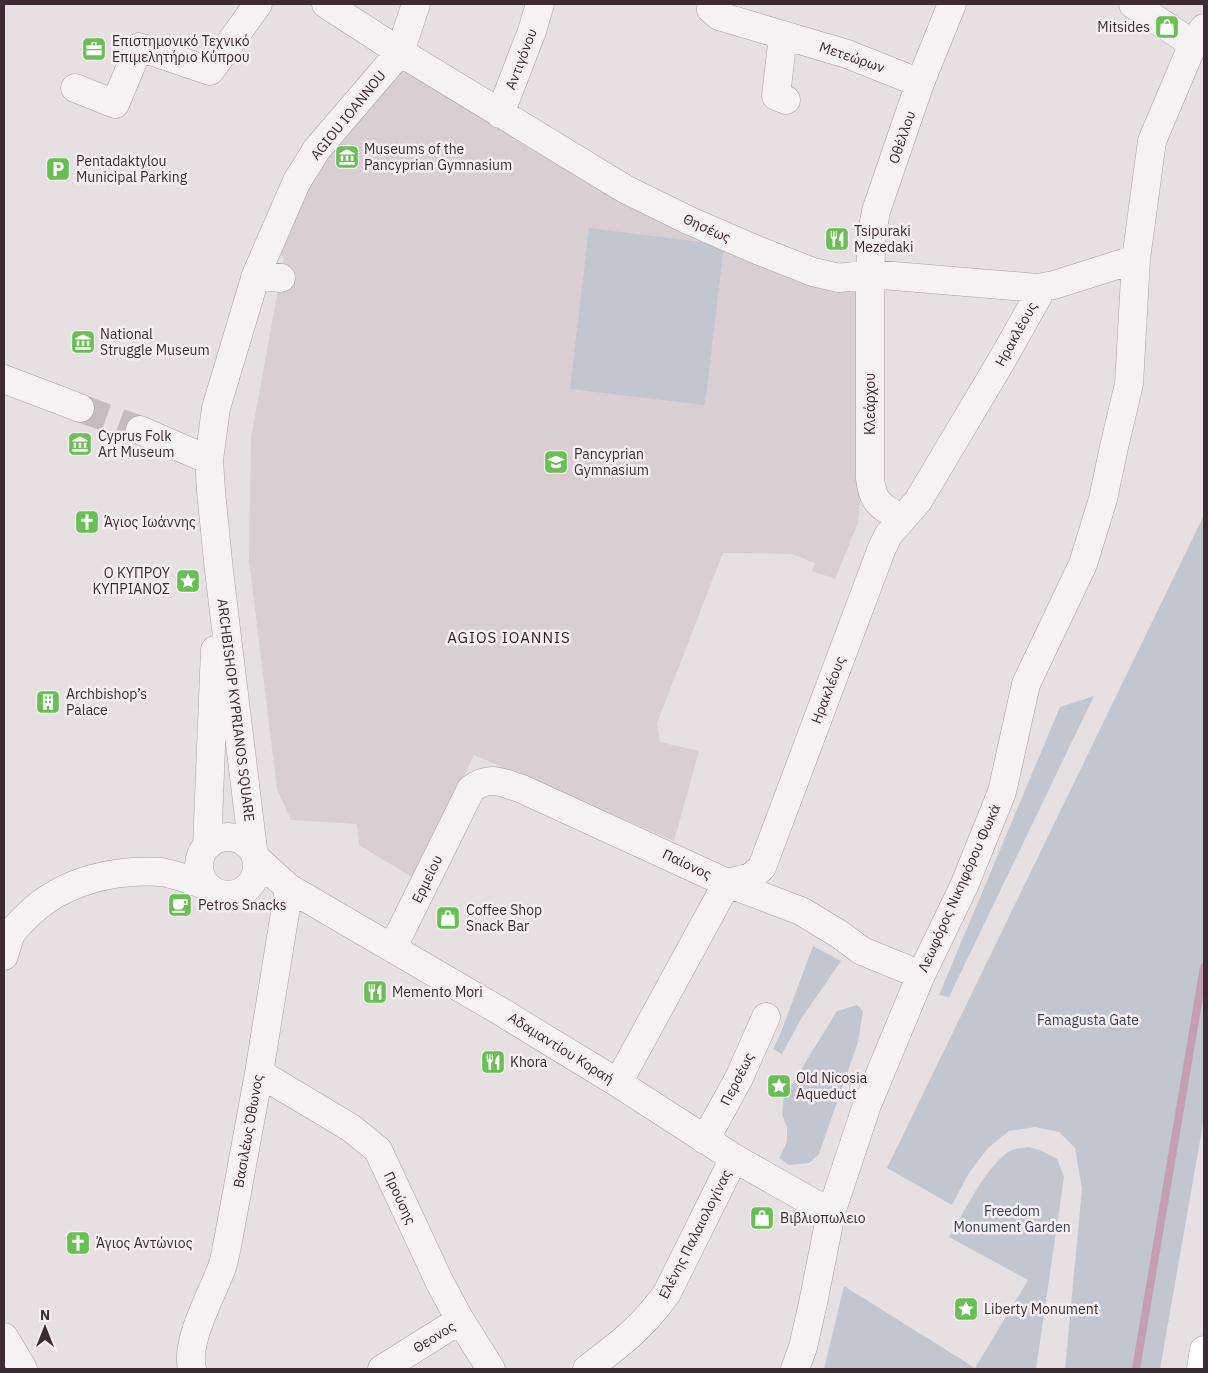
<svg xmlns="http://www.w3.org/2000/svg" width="1208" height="1373" font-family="'IBM Plex Sans',sans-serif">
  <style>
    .built { fill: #d9ced2 }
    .green { fill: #c1c6d0 }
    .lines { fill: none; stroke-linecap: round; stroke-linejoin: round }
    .stream { stroke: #c49eb2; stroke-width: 8 }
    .minor-tunnel { stroke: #c5bcc0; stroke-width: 28; stroke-dasharray: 28 14; stroke-linecap: butt }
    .minor-casing { stroke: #aa9ea3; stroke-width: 29 }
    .major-casing { stroke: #b2a0a8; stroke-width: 29 }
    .minor { stroke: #f6f2f3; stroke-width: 28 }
    .major { stroke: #fff; stroke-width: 28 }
    .labels { text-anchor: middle; stroke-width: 5; stroke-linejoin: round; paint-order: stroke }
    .poi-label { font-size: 14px; fill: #3d2a32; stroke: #f5eff2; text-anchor: start }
    .street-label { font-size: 14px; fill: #3d2a32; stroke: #f5eff2 }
    .park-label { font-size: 14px; fill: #394057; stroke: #f5eff2 }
    .neighbourhood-label { font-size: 15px; letter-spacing: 1px; fill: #2e1c23; stroke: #f5eff2 }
  </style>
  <rect width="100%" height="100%" fill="#e7e0e3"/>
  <path class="built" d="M 395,66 L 483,117 L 794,271 L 866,295 L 862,482 L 858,523 L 835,579 L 812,571 L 815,563 L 792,554 L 723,553 L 657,723 L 660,742 L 699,751 L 674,841 L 474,755 L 415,879 L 359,845 L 357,824 L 291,820 L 277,789 L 249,560 L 251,438 L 284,257 L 274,253 L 313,169 Z"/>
  <path class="green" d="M 589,228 L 724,245 L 705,405 L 570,389 Z
    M 1204,515 L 1204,1118 L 1160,1369 L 1065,1369 L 1082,1189 L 1075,1148 L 1059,1132 L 1035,1127 L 1009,1131 L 988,1148 L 969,1173 L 952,1205 L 887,1168 Z
    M 1094,696 L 949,997 L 939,995 L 1060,707 Z
    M 813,946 L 841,961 L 801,1019 L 782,1054 L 773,1049 L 781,1032 Z
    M 857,1005 L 863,1011 L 858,1042 L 819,1154 L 809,1163 L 789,1165 L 779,1158 L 787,1142 L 787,1128 L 782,1114 L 784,1097 L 837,1011 Z
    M 1029,1147 L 1042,1151 L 1057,1159 L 1064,1177 L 1036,1369 L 824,1369 L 844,1286 L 975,1368 L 1028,1280 L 949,1237 C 963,1214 987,1164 1010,1151 C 1015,1148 1023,1148 1029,1147 Z"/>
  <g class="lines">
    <path class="stream" d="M 1136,1369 L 1204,967"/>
    <path class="minor-tunnel" d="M 80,408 L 140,430"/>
    <defs>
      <path id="minor" d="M 326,4 L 400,52 L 625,189 L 688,220 L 757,250 L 813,272 L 839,278 L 870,274 L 1038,288 L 1054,285 L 1136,259
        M 712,4 L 711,9 L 719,16 L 847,54 L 920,83
        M 1133,4 L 1193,44
        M 783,35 L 776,96 L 786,100
        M 75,88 L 115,104 L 139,47 L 210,71 L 258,4
        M 500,114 L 532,31 L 540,4
        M 256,275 L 281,278
        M 4,379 L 80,408
        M 140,430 L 209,460
        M 901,519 C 881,505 873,505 870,478 L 870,274 L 872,233 L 876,211 L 920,83 L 952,4
        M199 866a29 29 0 1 1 58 0a29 29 0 1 1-58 0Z
        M 207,846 L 215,650
        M 253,850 L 219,571 L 211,491 L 209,460 L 216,408 L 256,275 L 297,181 L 317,149 L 400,52 L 416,4
        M 257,859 L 289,888 L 495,1008 L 618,1083 L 734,1158 L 831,1213
        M 727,883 L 751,877 L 762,867 L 882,548 L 889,534 L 918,501 L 1002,360 L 1038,296 L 1038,288
        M 393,947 L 471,789 C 490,775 501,782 522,789 L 727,883 L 801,911 L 839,934 L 862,951 L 921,975
        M 4,956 C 6,949 8,941 11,934 C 15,927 23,920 29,914 C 63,881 114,869 161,872 C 175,874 192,881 205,885
        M 259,1073 L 351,1128 L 378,1150 L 440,1283 L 460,1320 L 491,1369
        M 618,1083 L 727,883
        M 705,1140 L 739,1078 L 766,1017
        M 4,1337 L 23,1369
        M 192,1369 C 185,1341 212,1295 222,1267 C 225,1259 226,1250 228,1241 L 259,1073 L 289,888
        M 382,1369 L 460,1320
        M 587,1369 C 619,1345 644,1326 667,1293 L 734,1158
        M 795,1369 L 803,1347 L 813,1303 L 831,1213 L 867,1105 L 921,975 L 964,886 L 1002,792 L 1026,684 L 1083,564 L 1103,499 L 1114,447 L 1129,384 L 1136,259 L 1152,141 L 1193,44 L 1204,28"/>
      <path id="major" d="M 1201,1369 L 1204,1350"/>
    </defs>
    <use href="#minor" class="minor-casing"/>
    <use href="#major" class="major-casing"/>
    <use href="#minor" class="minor"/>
    <use href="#major" class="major"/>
  </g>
  <defs>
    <symbol id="shop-square" viewBox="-11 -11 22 22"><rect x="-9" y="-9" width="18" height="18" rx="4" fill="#67c051" stroke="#f5eff2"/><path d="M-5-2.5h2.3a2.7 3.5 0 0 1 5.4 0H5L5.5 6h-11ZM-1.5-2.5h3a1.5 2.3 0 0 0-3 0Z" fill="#fff"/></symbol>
    <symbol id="office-square" viewBox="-11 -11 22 22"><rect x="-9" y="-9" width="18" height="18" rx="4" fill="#67c051" stroke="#f5eff2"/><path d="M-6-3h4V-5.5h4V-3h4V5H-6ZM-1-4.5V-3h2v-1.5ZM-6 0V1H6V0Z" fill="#fff"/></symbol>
    <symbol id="museum-square" viewBox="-11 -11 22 22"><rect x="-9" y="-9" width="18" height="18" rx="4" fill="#67c051" stroke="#f5eff2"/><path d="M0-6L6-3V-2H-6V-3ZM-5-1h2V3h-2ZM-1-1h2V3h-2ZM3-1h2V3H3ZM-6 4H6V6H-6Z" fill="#fff"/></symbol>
    <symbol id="parking-square" viewBox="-11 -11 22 22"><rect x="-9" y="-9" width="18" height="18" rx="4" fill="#67c051" stroke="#f5eff2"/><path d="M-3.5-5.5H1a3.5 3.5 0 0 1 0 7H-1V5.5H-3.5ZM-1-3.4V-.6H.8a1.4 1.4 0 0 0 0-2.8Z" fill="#fff"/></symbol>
    <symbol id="restaurant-square" viewBox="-11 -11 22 22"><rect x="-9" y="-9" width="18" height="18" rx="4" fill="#67c051" stroke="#f5eff2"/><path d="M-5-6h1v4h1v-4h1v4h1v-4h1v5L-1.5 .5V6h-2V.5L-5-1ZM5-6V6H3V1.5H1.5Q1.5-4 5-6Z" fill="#fff"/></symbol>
    <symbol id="school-square" viewBox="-11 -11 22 22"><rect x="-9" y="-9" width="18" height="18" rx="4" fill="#67c051" stroke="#f5eff2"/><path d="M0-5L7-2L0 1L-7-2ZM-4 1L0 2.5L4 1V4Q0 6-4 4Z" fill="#fff"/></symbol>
    <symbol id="church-square" viewBox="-11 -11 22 22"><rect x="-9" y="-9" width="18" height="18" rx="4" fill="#67c051" stroke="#f5eff2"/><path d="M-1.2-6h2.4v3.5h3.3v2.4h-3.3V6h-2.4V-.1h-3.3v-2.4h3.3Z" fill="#fff"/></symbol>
    <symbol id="sight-square" viewBox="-11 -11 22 22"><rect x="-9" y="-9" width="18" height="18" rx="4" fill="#67c051" stroke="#f5eff2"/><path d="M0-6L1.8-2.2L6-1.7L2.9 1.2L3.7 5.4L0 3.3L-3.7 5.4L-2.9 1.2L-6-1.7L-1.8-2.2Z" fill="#fff"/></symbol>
    <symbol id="building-square" viewBox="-11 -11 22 22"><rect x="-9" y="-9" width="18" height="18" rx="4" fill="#67c051" stroke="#f5eff2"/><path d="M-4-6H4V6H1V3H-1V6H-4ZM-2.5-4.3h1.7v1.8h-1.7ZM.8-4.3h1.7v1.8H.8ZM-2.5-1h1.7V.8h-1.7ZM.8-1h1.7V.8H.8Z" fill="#fff"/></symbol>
    <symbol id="cafe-square" viewBox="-11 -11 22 22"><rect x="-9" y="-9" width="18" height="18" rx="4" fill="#67c051" stroke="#f5eff2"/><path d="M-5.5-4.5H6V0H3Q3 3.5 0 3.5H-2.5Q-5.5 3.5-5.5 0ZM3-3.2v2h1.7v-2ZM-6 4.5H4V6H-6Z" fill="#fff"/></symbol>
  </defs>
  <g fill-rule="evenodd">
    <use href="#shop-square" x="1153" y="13" width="28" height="28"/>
    <use href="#office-square" x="80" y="35" width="28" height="28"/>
    <use href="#museum-square" x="333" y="143" width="28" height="28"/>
    <use href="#parking-square" x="44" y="155" width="28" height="28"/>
    <use href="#restaurant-square" x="823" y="225" width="28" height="28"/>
    <use href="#museum-square" x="69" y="328" width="28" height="28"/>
    <use href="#museum-square" x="66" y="430" width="28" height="28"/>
    <use href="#school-square" x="542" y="448" width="28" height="28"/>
    <use href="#church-square" x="73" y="508" width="28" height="28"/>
    <use href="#sight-square" x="174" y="567" width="28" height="28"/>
    <use href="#building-square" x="34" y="688" width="28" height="28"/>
    <use href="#cafe-square" x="166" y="891" width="28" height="28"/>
    <use href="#shop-square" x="434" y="904" width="28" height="28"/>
    <use href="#restaurant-square" x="361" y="978" width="28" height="28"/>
    <use href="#restaurant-square" x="479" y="1048" width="28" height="28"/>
    <use href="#sight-square" x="765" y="1072" width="28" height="28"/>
    <use href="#shop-square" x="748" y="1204" width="28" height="28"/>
    <use href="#church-square" x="64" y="1229" width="28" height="28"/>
    <use href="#sight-square" x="952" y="1295" width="28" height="28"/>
  </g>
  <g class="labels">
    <g class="poi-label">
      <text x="1150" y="32" text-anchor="end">Mitsides</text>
      <text x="112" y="46">Επιστημονικό Τεχνικό<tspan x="112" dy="16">Επιμελητήριο Κύπρου</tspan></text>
      <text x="364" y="154">Museums of the<tspan x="364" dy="16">Pancyprian Gymnasium</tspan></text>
      <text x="76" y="166">Pentadaktylou<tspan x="76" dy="16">Municipal Parking</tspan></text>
      <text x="854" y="236">Tsipuraki<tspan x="854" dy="16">Mezedaki</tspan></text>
      <text x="100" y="339">National<tspan x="100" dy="16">Struggle Museum</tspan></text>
      <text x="98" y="441">Cyprus Folk<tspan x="98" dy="16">Art Museum</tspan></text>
      <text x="574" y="459">Pancyprian<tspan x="574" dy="16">Gymnasium</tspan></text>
      <text x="104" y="527">Άγιος Ιωάννης</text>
      <text x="170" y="578" text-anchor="end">Ο ΚΥΠΡΟΥ<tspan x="170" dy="16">ΚΥΠΡΙΑΝΟΣ</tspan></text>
      <text x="66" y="699">Archbishop’s<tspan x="66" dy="16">Palace</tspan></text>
      <text x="198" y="910">Petros Snacks</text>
      <text x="466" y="915">Coffee Shop<tspan x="466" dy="16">Snack Bar</tspan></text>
      <text x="392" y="997">Memento Mori</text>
      <text x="510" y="1067">Khora</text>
      <text x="796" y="1083">Old Nicosia<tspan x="796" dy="16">Aqueduct</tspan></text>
      <text x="780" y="1223">Βιβλιοπωλειο</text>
      <text x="96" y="1248">Άγιος Αντώνιος</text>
      <text x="984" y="1314">Liberty Monument</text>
    </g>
    <g class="street-label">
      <text transform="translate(852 57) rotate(19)" y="5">Μετεώρων</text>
      <text transform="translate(521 59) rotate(-69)" y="5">Αντιγόνου</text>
      <text transform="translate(348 115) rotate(-51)" y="5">AGIOU IOANNOU</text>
      <text transform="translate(902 137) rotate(-71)" y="5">Οθέλλου</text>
      <text transform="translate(707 228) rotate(24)" y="5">Θησέως</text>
      <text transform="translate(1016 334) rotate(-61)" y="5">Ηρακλέους</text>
      <text transform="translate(870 404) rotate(-90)" y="5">Κλεάρχου</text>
      <text transform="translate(828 690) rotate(-69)" y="5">Ηρακλέους</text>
      <text transform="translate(236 710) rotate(83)" y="5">ARCHBISHOP KYPRIANOS SQUARE</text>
      <text transform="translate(687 864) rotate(25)" y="5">Παίονος</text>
      <text transform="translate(427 879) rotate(-64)" y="5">Ερμείου</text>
      <text transform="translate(959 888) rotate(-66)" y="5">Λεωφόρος Νικηφόρου Φωκά</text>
      <text transform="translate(561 1048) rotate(32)" y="5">Αδαμαντίου Κοραή</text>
      <text transform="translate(737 1079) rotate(-63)" y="5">Περσέως</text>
      <text transform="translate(248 1131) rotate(-80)" y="5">Βασιλέως Όθωνος</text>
      <text transform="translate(400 1198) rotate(65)" y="5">Προύσης</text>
      <text transform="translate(695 1234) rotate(-63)" y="5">Ελένης Παλαιολογίνας</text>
      <text transform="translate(434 1337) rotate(-32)" y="5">Θεονος</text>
    </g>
    <g class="park-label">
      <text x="1088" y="1025">Famagusta Gate</text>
      <text x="1012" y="1216">Freedom<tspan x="1012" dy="16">Monument Garden</tspan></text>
    </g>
    <g class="neighbourhood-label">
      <text x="509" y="643">AGIOS IOANNIS</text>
    </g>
  </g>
  <rect width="1208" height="1373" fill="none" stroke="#3d2a32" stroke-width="10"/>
  <g transform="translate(45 1328)" stroke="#f5eff2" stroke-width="4" paint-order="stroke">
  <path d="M0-4L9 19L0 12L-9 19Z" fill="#3d2a32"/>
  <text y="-8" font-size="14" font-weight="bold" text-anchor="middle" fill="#3d2a32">N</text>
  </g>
</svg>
